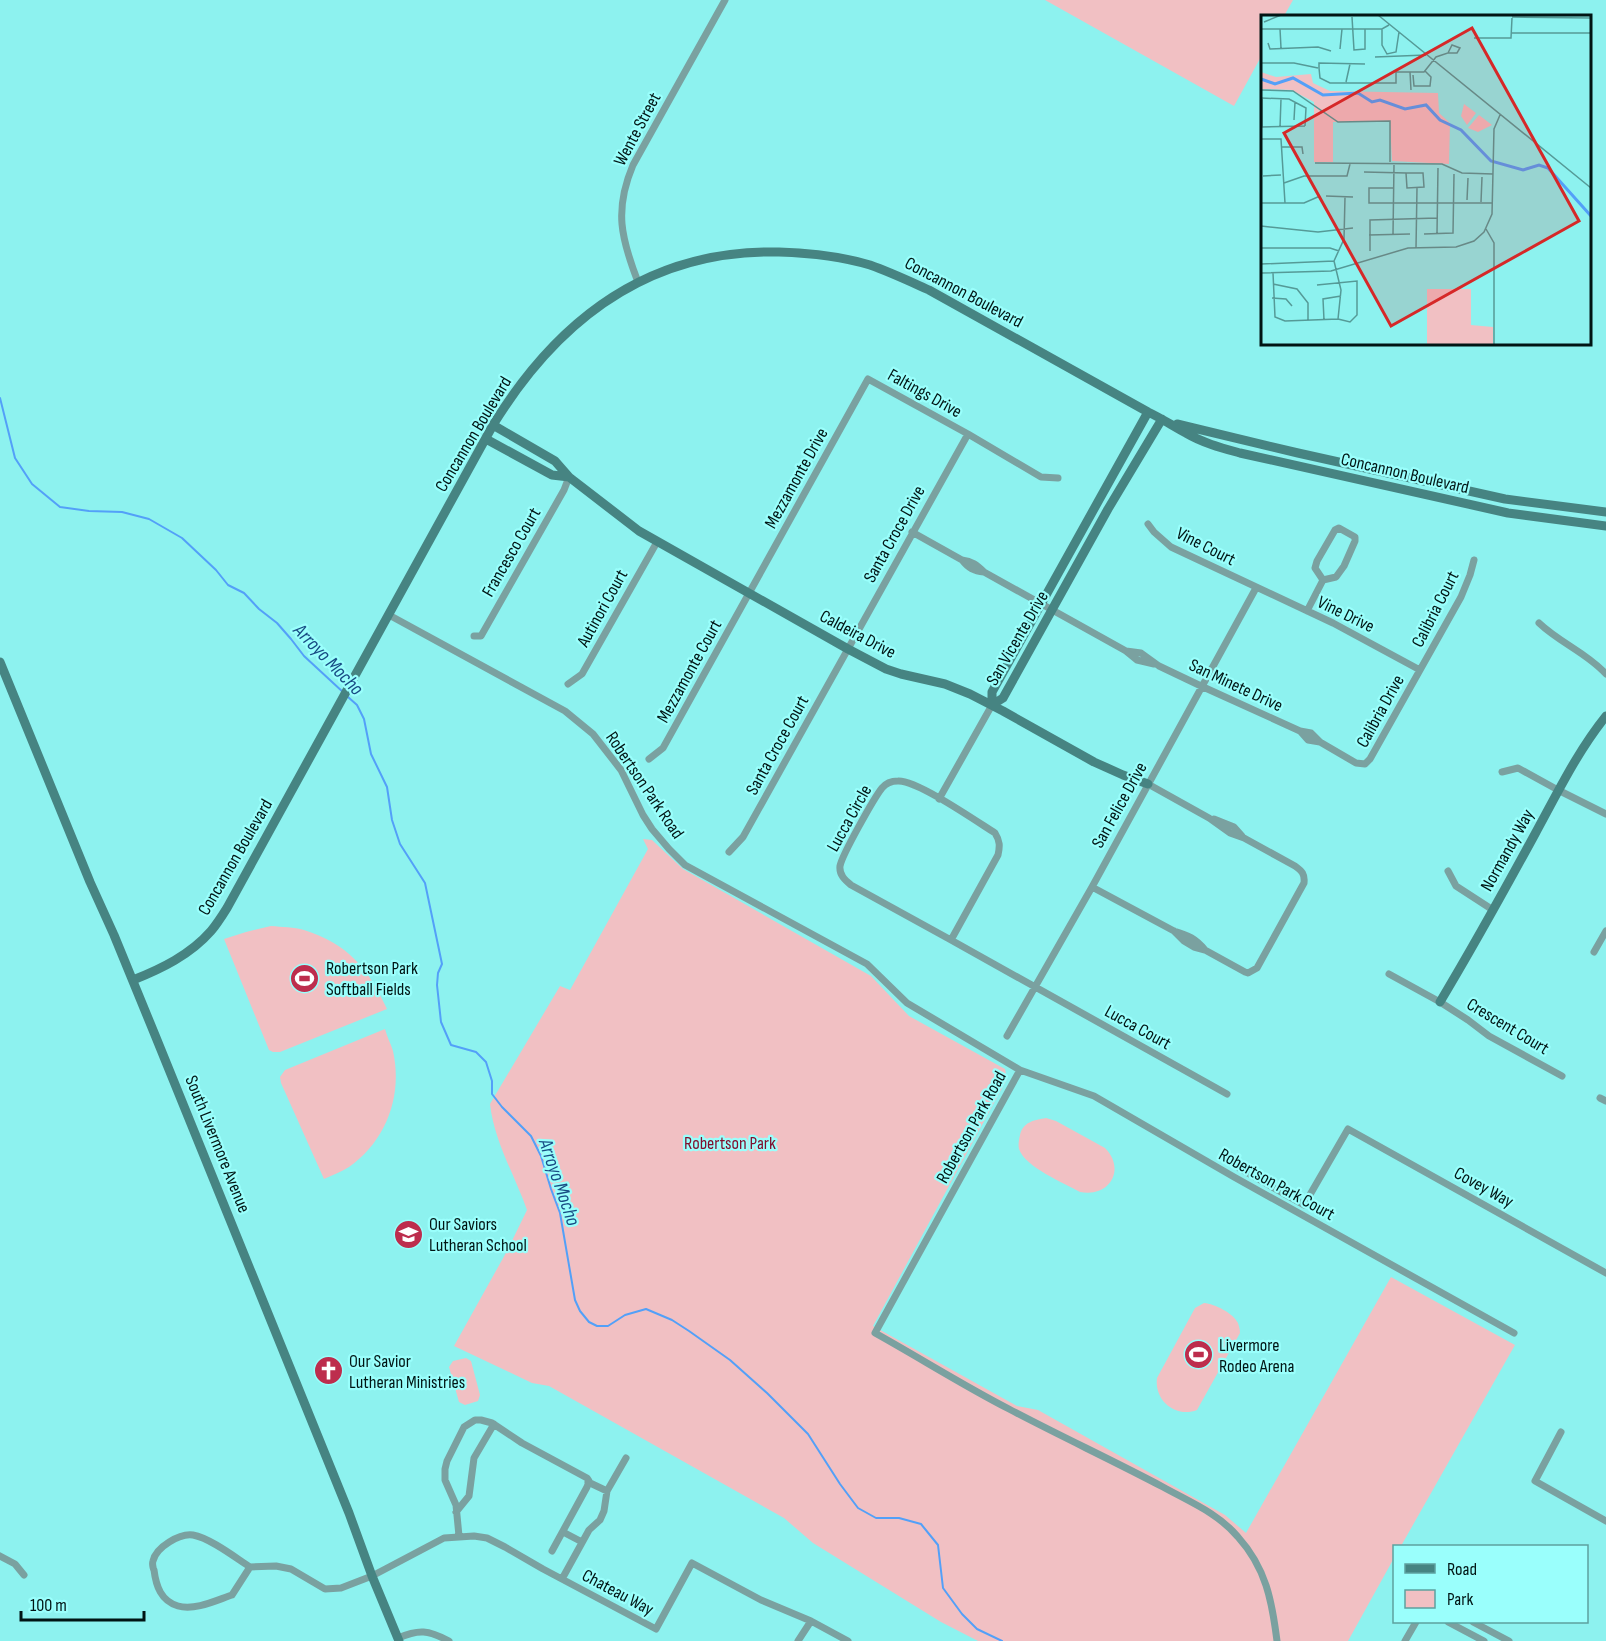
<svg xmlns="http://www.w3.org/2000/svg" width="1606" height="1641" font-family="'Sofia Sans Condensed',sans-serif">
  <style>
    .green { fill: #f1c0c3 }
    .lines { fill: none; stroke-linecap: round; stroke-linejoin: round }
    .stream { stroke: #53a0f8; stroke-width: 2 }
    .street { stroke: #7aa1a0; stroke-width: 7 }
    .secondary { stroke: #468482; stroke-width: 9 }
    .labels { text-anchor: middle; stroke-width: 4.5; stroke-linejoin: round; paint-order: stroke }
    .street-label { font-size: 18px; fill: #011514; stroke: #9afffc }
    .poi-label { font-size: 18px; fill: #011514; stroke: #9afffc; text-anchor: start }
    .park-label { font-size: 18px; fill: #800f2d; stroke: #9afffc }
    .water-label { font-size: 20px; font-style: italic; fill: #184c84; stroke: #9afffc }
    .inset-river { fill: none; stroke: #53a0f8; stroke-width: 3 }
    .inset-road { fill: none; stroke: #559a97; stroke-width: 1.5 }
    .view { fill: #d62828; fill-opacity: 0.15; stroke: #d62828; stroke-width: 3 }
    .inset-edge { fill: none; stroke: #011514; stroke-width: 3 }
  </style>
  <rect width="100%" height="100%" fill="#8df2ef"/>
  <path class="green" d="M 1045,0 L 1293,0 L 1284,16 L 1262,16 L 1262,55 L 1234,106 Z
    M 643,839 L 652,840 L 683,869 L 871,976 L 909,1016 L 1005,1069 L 1007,1079 L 873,1326 L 1017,1406 L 1038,1410 L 1225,1515 L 1246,1533 L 1391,1277 L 1515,1345 L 1401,1546 L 1394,1546 L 1394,1558 L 1348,1641 L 978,1641 L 941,1622 L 813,1543 L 784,1518 L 549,1386 L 532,1383 L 454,1346 L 507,1251 L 527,1210 C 515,1176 494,1141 490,1104 L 560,986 L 570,990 L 648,849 Z
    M 271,926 C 282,927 294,927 304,930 C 348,944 368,968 387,1009 L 280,1052 L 273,1052 L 269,1050 L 224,939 L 246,932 Z
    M 385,1029 C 387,1037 391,1044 393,1051 C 403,1096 386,1141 349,1167 C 341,1172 332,1175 324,1179 L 281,1083 L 280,1077 L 285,1070 Z
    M 1046,1118 L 1056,1121 L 1105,1148 C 1126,1169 1110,1198 1080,1192 C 1064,1183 1025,1167 1019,1149 C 1018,1145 1019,1139 1020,1135 C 1023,1122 1034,1120 1046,1118 Z
    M 1204,1303 C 1215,1304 1233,1313 1238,1323 C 1239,1326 1240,1330 1240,1333 L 1197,1410 C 1176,1418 1154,1401 1157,1378 L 1195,1308 Z
    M 466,1358 L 471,1361 L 480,1395 L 478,1401 L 465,1405 L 459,1402 L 449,1367 L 453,1361 Z"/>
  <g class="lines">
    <path class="stream" d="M 0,398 L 15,458 L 32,484 L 60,507 L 89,511 L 122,512 L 149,519 L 182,538 L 216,570 L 228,585 L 244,593 L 259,609 L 277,623 L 291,639 L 304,656 L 344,693
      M 348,697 L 357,705 L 364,719 L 371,754 L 387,787 L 392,820 L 400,844 L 425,883 L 442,964 L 438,973 L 437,985 L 441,1022 L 451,1045 L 476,1052 L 486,1062 L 492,1081 L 492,1094 L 502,1107 L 531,1136 L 541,1156 L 551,1189 L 560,1213 L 575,1300 L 580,1311 L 589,1322 L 597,1326 L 608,1326 L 625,1315 L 646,1309 L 672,1320 L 689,1331 L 730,1360 L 767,1393 L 808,1434 L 840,1484 L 858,1508 L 876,1518 L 899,1518 L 921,1524 L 938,1545 L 943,1588 L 962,1614 L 977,1629 L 1002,1641"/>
    <path class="street" d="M 638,282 C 621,238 614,210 633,165 L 725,0
      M 1148,524 L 1154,532 L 1171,547 L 1333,623 L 1420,670
      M 1339,528 L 1355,537 L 1355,541 L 1344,566 L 1336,577 L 1323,580 L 1315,568 L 1317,561 L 1335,530 Z
      M 912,532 L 962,560 C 972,561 977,565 984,572
      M 962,560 C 968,568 974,571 984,572 L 1126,651 L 1137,660 L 1154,664
      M 1307,611 L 1323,580
      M 389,615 L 565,711 L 593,734 L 621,770 L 643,815 L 652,829 L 669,849 L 685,865 L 867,964 L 907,1003 L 1020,1070 L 1094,1096 L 1234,1177 L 1514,1333
      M 1539,623 C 1560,643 1587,653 1606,674
      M 474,636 L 481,636 L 564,490 L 569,477
      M 1126,651 L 1141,653 L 1159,666 L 1201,686 L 1300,731 L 1311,733 L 1320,742 L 1356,763 L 1365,764 L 1370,759 L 1461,597 L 1470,575 L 1474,560
      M 568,684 L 582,674 L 657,542
      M 1300,731 L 1308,740 L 1320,742
      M 649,759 L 663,748 L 868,379 L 968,434 L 1041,477 L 1058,478
      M 1502,772 L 1518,768 L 1558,790 L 1606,814
      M 1148,784 L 1209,818 L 1230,833 L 1244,838 L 1295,866 C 1302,871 1305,874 1304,883 L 1257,968 L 1248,973 L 1245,972 L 1205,950 L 1194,947 L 1184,941 L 1174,931
      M 939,799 L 992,705
      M 1214,819 L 1234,827 L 1242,836
      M 729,852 L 743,837 L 968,434
      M 1448,871 L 1456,886 L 1493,910
      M 1092,887 L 1174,931 C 1188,935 1196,939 1205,950
      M 951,940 L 851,885 C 845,880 839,875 840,866 C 842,855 874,798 882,788 C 886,783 892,781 898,781 C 917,780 976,821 995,833 C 1000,841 1000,846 998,855 L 951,940 L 1227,1094
      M 1594,952 L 1606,931
      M 1389,974 L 1440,1002 L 1468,1020 L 1489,1036 L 1562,1076
      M 1007,1036 L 1092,887 L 1256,588
      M 1020,1070 L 875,1333 C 920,1358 964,1386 1009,1409 C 1060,1436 1112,1460 1163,1487 C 1190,1502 1218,1513 1238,1537 C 1266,1568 1272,1601 1277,1641
      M 1600,1098 L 1606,1101
      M 1239,1168 L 1304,1205 L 1348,1129 L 1606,1273
      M 1561,1432 L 1535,1481 L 1606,1521
      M 588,1482 L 607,1491
      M 456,1512 L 469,1496 L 474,1458 L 494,1424
      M 563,1532 L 582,1542
      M 459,1536 L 456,1505 L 445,1480 L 445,1469 L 447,1461 L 464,1427 L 475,1420 L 481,1420 L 492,1423 L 522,1443 L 587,1478 L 589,1481 L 587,1487 L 552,1551
      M 0,1556 L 15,1564 L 24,1575
      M 250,1567 C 236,1558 210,1538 193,1535 C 180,1533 156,1547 153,1561 C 152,1562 153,1569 154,1570 C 156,1586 161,1601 178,1606 C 195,1611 217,1600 232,1595 L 250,1567 L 276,1566 L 291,1569 L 325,1589 L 341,1588 L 372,1576 L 444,1538 L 474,1536 L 487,1538 L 505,1547 L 543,1569 L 656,1629 L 692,1563 L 761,1600 L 811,1621 L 848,1641
      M 562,1579 L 589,1530 L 600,1520 L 604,1511 L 607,1491 L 626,1458
      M 1448,1622 L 1484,1641
      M 1473,1622 L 1509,1641
      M 398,1638 C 419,1629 428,1630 449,1641
      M 798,1641 L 811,1621
      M 1405,1641 L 1416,1622"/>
    <path class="secondary" d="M 1177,424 L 1298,453 L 1505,499 L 1606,512
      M 493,425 L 555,461 L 569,477 L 639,531 L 848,649 L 886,669 L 901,674 L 945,684 L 970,694 L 1003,711 L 1094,762 L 1123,775 L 1148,784
      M 486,439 L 552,475 L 569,477
      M 0,662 L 90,882 L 114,935 L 155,1035 L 349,1513 L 372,1576 L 399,1641
      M 992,705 L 1003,698 L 1108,509 L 1162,419
      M 992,705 L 992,692 L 1148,412
      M 133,980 C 161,969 190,955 211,931 C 217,924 222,916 227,908 L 493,425 C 558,319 650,249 779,252 C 810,253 840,256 870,265 C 890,272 909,281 929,290 L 1148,412 C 1161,418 1173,426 1186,433 C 1203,443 1222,448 1240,453 L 1508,513 L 1606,526
      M 1440,1002 C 1473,947 1504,891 1535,834 C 1557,794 1577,752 1606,716"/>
  </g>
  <defs>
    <symbol id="stadium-disc" viewBox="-11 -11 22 22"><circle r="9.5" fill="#bd2d4d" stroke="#9afffc"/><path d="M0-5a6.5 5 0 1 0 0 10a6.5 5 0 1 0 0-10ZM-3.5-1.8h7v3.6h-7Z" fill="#fff"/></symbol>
    <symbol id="school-disc" viewBox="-11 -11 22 22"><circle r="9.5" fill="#bd2d4d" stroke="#9afffc"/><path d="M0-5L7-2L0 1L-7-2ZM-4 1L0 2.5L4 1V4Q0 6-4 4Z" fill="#fff"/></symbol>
    <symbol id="church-disc" viewBox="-11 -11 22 22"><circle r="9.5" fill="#bd2d4d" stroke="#9afffc"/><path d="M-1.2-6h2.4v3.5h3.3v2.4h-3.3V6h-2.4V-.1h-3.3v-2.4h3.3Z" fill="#fff"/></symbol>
  </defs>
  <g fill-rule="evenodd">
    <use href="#stadium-disc" x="288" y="962" width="33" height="33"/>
    <use href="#school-disc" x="392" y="1218" width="33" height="33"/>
    <use href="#stadium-disc" x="1182" y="1338" width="33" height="33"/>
    <use href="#church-disc" x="312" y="1354" width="33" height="33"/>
  </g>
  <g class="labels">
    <g class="street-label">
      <text transform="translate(637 129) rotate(-62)" y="6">Wente Street</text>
      <text transform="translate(964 292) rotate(28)" y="6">Concannon Boulevard</text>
      <text transform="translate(925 393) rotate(29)" y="6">Faltings Drive</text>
      <text transform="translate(473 434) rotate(-59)" y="6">Concannon Boulevard</text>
      <text transform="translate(1405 473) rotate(13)" y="6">Concannon Boulevard</text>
      <text transform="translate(796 478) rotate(-61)" y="6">Mezzamonte Drive</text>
      <text transform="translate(894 534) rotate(-61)" y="6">Santa Croce Drive</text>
      <text transform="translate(1206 546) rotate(27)" y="6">Vine Court</text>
      <text transform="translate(511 552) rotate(-60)" y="6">Francesco Court</text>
      <text transform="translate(602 608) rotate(-61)" y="6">Autinori Court</text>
      <text transform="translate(1435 609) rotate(-63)" y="6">Calibria Court</text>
      <text transform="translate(1346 614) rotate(26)" y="6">Vine Drive</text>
      <text transform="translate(858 634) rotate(28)" y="6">Caldeira Drive</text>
      <text transform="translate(1017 638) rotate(-60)" y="6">San Vicente Drive</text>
      <text transform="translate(689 671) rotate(-61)" y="6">Mezzamonte Court</text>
      <text transform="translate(1236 685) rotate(25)" y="6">San Minete Drive</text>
      <text transform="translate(1380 711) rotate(-61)" y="6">Calibria Drive</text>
      <text transform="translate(777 745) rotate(-61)" y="6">Santa Croce Court</text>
      <text transform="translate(645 785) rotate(56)" y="6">Robertson Park Road</text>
      <text transform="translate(1119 805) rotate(-61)" y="6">San Felice Drive</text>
      <text transform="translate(849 818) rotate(-61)" y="6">Lucca Circle</text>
      <text transform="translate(1507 850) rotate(-61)" y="6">Normandy Way</text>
      <text transform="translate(235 857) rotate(-60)" y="6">Concannon Boulevard</text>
      <text transform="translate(1508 1026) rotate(31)" y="6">Crescent Court</text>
      <text transform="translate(1138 1027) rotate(29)" y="6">Lucca Court</text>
      <text transform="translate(971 1127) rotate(-61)" y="6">Robertson Park Road</text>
      <text transform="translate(218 1144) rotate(68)" y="6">South Livermore Avenue</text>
      <text transform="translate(1277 1184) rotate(29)" y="6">Robertson Park Court</text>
      <text transform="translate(1484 1187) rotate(29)" y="6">Covey Way</text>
      <text transform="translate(618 1592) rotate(28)" y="6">Chateau Way</text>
    </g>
    <g class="poi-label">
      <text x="326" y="974">Robertson Park<tspan x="326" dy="21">Softball Fields</tspan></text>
      <text x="429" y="1230">Our Saviors<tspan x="429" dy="21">Lutheran School</tspan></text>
      <text x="1219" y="1351">Livermore<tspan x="1219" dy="21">Rodeo Arena</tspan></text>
      <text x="349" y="1367">Our Savior<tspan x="349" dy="21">Lutheran Ministries</tspan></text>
    </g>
    <g class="park-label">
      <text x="730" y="1149">Robertson Park</text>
    </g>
    <g class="water-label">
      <text transform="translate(329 659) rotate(46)" y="7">Arroyo Mocho</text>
      <text transform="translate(560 1182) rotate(71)" y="7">Arroyo Mocho</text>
    </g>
  </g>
  <g transform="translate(1261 15)">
    <rect width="330" height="330" fill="#8df2ef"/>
    <path d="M 0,57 L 15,62 L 50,59 L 52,68 L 69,76 L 177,78 L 178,98 L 189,108 L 188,149 L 131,146 L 129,107 L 72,107 L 72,147 L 53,147 L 53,87 L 30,75 L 0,74 ZM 203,89 L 215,98 L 206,110 L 200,101 ZM 218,100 L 231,110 L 217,117 L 207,113 ZM 166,274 L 210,274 L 210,310 L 232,312 L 232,330 L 166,330 Z" fill="#f1c0c3"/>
    <path class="inset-river" d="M 0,64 L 14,69 L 32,63 L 62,80 L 97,78 L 111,87 L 119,85 L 144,94 L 165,90 L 179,105 L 200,115 L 230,146 L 262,155 L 278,150 L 287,153 L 330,201"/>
    <path class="inset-road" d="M 117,0 L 330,173M 91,2 L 93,35 L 104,34 L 104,14M 251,2 L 330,3M 3,7 L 20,0M 0,14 L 121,14 L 128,10M 19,14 L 20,33M 121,14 L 121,30 L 126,39 L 135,37 L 138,17M 251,18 L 330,18M 213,23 L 250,23 L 251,3M 7,28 L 9,34 L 57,32 L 70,36M 79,34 L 81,14M 114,42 L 165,40M 0,48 L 33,48 L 57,53M 58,53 L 59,63 L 69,68 L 135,68 L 135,57 L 163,57 L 175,42 L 187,38 L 191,30 L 199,33 L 196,38 L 187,38M 58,53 L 58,48 L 104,49M 149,57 L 150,75M 152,60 L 153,71 L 169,71 L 170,62 L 164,56M 85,67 L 89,49M 0,75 L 32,76 L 77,107 L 129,106 L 129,147M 0,83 L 28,84 L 45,93 L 44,111M 33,105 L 34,87M 0,112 L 44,111M 1,112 L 1,83M 19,112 L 20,84M 0,124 L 20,124 L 24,188M 20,132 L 41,132 L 42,139M 54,148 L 181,149 L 201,158 L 232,159M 103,157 L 145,158 L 146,173 L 163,172 L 162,158 L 145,158M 2,161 L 20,160M 23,168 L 43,161 L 86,161 L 89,149M 132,173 L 108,173 L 108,188 L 231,188M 65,181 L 92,182M 206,185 L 207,163M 220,187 L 221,162M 0,188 L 43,188 L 59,181M 0,211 L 57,217 L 92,213M 225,214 L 233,228 L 233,330M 176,218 L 177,153M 132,219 L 133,150M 163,219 L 192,218 L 193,159M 108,220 L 149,219M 0,233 L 69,233 L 78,236M 155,233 L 156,173M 109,236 L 109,205 L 176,203M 0,249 L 73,246M 0,258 L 70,256 L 147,233 L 195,232 L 213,226 L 223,217 L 231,199 L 233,114 L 239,100M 12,258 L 14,302 L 24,306 L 77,304 L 80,275 L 73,246 L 83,224 L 84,182M 12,269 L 36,274 L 47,288 L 47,305M 56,270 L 96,266 L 96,300 L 89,307 L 77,304M 11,283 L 25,284 L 31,291M 63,305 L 62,284 L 80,281"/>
    <path class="view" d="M 211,13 L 318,206 L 130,311 L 23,118 Z"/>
    <rect width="330" height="330" class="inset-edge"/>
  </g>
  <rect x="1393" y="1545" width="195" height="78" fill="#9afffc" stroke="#5da19f" stroke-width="1.5"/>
  <rect x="1405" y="1564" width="30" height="9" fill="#468482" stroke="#5da19f" stroke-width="1.5"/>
  <text x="1447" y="1575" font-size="18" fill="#011514">Road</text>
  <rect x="1405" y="1590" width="30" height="18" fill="#f1c0c3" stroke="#5da19f" stroke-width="1.5"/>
  <text x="1447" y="1605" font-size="18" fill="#011514">Park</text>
  <path d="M21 1611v9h123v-9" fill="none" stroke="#011514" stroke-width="3"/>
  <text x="30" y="1611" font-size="18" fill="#011514" stroke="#9afffc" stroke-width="4.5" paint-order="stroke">100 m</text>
</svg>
